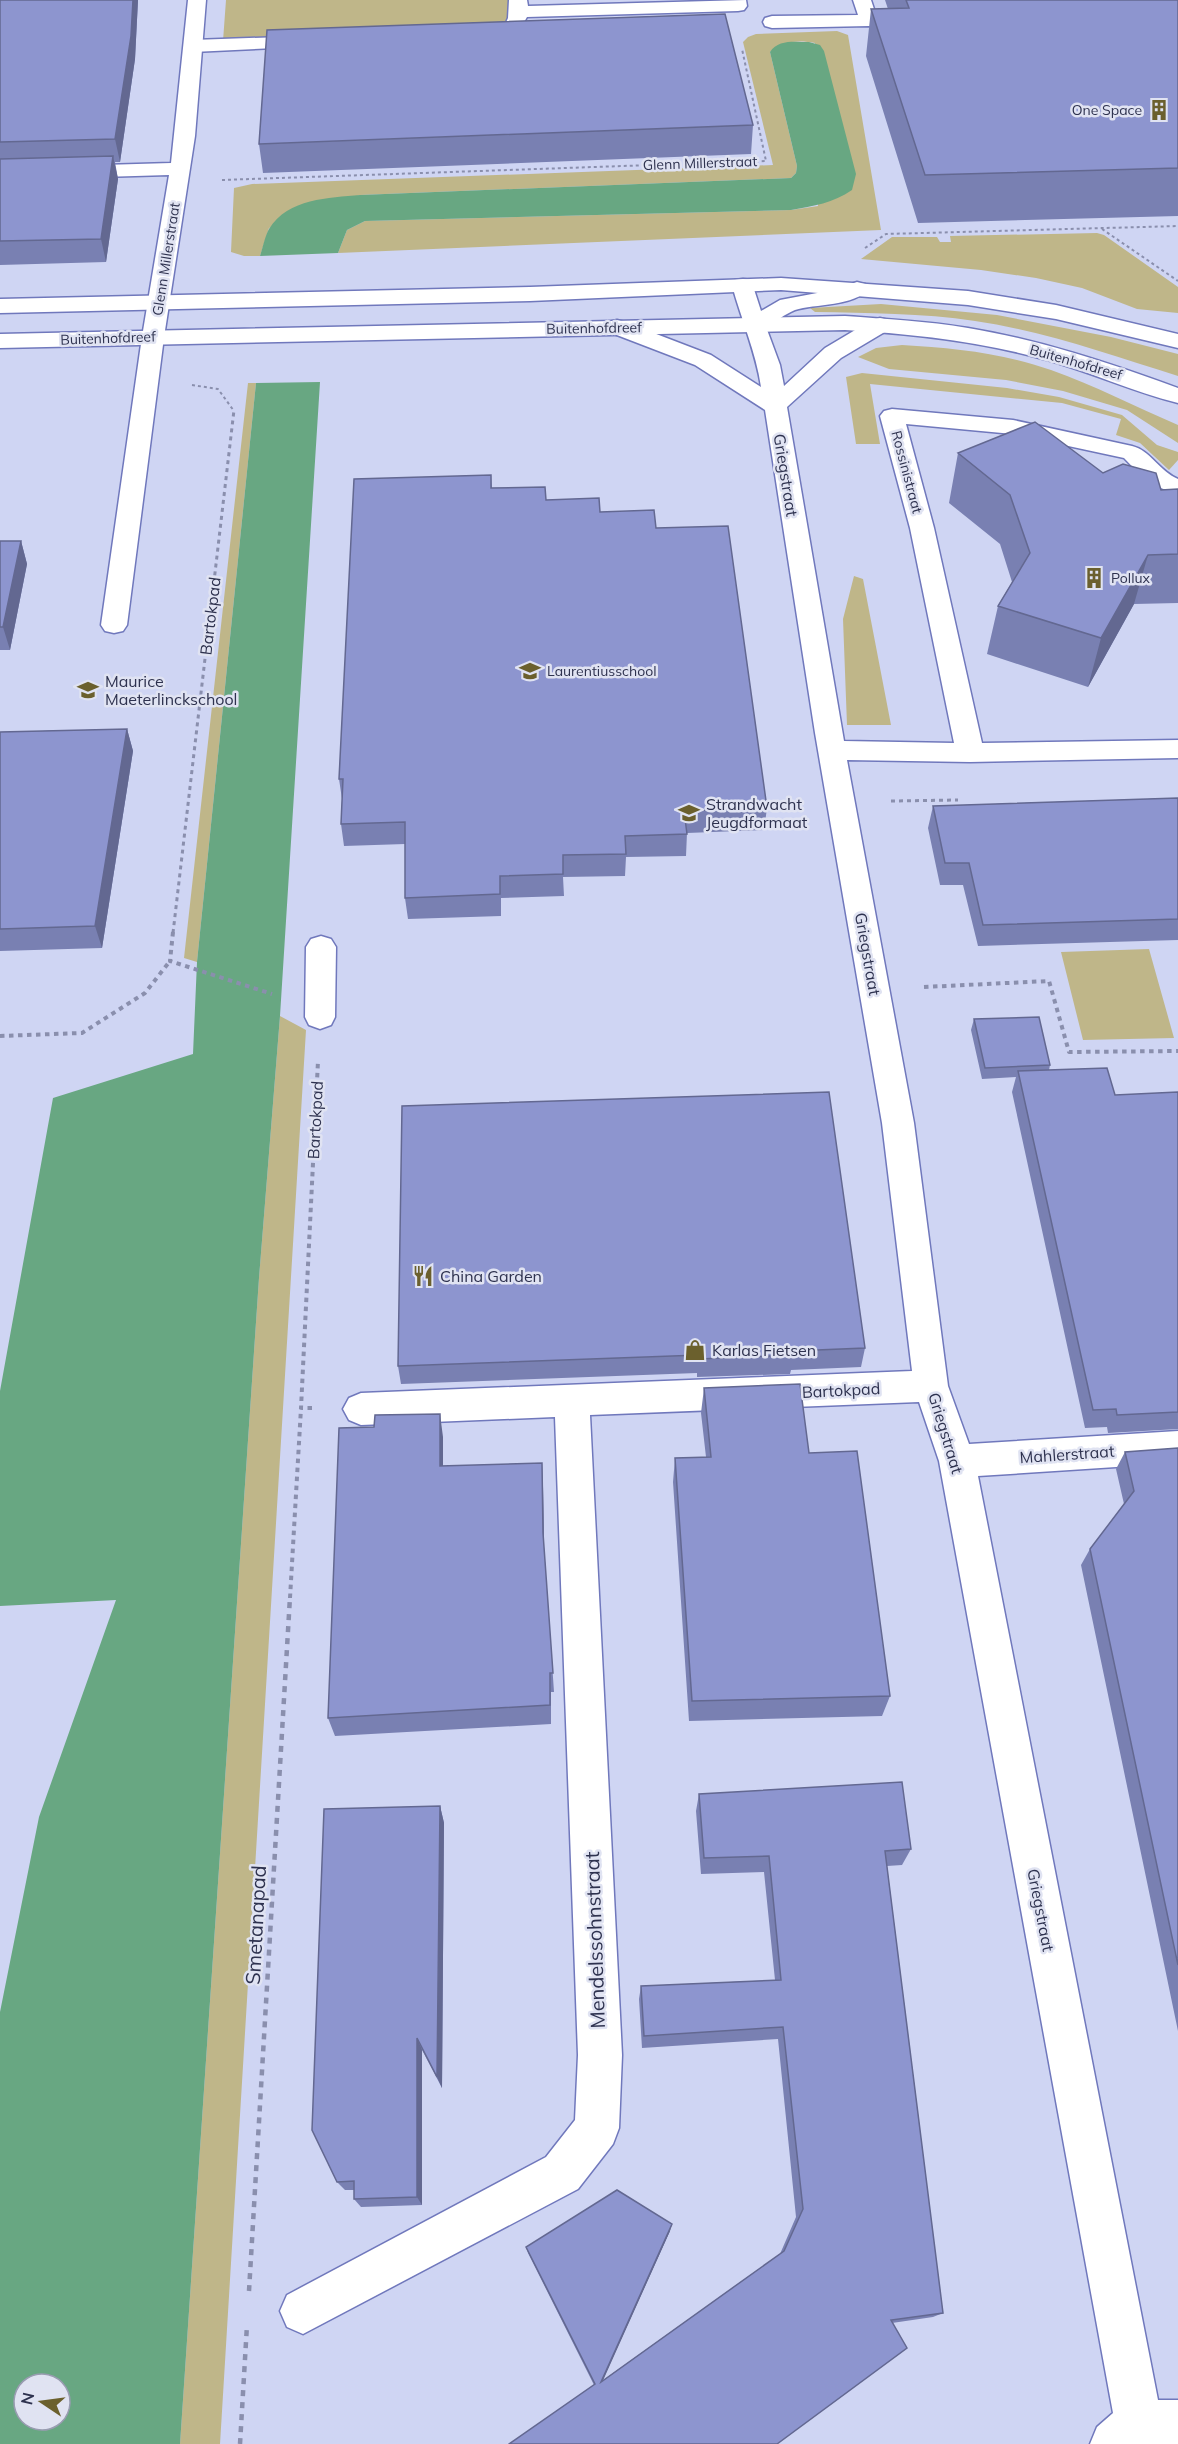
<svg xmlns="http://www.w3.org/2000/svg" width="1178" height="2444" font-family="Mulish,sans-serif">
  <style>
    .green { fill: #bfb689 }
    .water { fill: #68a782; fill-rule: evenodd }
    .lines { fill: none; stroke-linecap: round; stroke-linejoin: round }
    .service-casing { stroke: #7078bc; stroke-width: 3 }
    .minor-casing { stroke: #7078bc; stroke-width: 3 }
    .tertiary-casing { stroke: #7078bc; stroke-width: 3 }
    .path-far3 { stroke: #8a8fad; stroke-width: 2; stroke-dasharray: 3 3; stroke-linecap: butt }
    .path-far2 { stroke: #8a8fad; stroke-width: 3; stroke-dasharray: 4 4; stroke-linecap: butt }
    .path-far1 { stroke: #8a8fad; stroke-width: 4; stroke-dasharray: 4.5 4.5; stroke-linecap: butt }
    .path { stroke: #8a8fad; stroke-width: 4.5; stroke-dasharray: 6 6; stroke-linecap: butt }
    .service { fill: #fff; fill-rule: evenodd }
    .minor { fill: #fff; fill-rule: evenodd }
    .tertiary { fill: #fff; fill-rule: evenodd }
    .wall { fill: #7980b2 }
    .shaded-wall { fill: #636891 }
    .building { fill: #8d95cf; stroke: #636891; stroke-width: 1.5 }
    .labels { text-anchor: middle; stroke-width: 5; stroke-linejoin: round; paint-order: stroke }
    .far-poi-label { font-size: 14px; fill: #2e324f; stroke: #e0e3f2; text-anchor: start }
    .far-street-label { font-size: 14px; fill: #2e324f; stroke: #e0e3f2 }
    .street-label { font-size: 16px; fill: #2e324f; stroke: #e0e3f2 }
    .poi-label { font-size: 16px; fill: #2e324f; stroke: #e0e3f2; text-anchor: start }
    .near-street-label { font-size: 20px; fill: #2e324f; stroke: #e0e3f2 }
  </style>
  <rect width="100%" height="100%" fill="#cfd5f3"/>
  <path class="green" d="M 226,0 L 508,0 L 510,20 L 501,27 L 223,41 Z
    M 837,31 L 848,35 L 881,230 L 338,253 L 347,230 L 365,221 L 791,210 L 818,206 L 815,43 C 798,40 783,41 770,52 L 797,166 L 796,173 L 791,178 L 360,195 L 269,228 L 260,256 L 244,256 L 231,252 L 234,188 L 252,184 L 773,165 L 743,42 L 748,37 L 756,34 Z
    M 1097,233 L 1104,235 L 1178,287 L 1178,313 L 1137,309 L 1082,288 L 1036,278 L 981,270 L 861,259 L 892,237 L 937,237 L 940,242 L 951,242 L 950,236 Z
    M 881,304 L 997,315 L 1111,337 L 1178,354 L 1178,376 C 1111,355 1044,331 975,321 C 922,313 868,313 815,312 L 810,308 Z
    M 902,345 C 953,348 1003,353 1051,370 C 1094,385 1136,407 1178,425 L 1178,443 L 1127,410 L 1063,391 L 1006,380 L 889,369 L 858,357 L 876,348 Z
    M 862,373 L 1007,388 L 1059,397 L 1122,415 L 1157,445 L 1178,452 L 1178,460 L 1169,470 L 1140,443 L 1116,435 L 1121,419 L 1062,403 L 870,384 L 880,444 L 856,444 L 846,377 Z
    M 248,383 L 256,383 L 197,962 L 184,958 Z
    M 854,576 L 863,579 L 891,725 L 847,725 L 843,619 Z
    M 1149,949 L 1174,1038 L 1083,1040 L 1061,952 Z
    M 280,1016 L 306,1030 L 220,2444 L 180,2444 L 259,1278 Z"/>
  <path class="water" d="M 809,42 L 820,45 L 824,51 L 856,174 L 852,190 C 833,203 814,206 791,210 L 365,221 L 347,230 L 338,253 L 260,256 C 263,247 265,236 269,229 C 288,198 329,198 360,195 L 791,178 L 796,173 L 797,166 L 770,52 C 778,39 795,42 809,42 Z
    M 320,382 L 280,1016 L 259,1278 L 180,2444 L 0,2444 L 0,2012 L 39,1817 L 116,1600 L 0,1606 L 0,1391 L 53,1098 L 193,1054 L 197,962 L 256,383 ZM 24,2384 L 60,2384 L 60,2420 L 24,2420 Z"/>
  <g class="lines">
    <defs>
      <path id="service" d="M 509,0 L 527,0 L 528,6 L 746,0 L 747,6 L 744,10 L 738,11 L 527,17 L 515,38 L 473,39 L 471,35 L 473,31 L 503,29 L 508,18 Z
        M 311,36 L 318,38 L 320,42 L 318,46 L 193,52 L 186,50 L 184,46 L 186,42 L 193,40 Z
        M 153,330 L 161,332 L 164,337 L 127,625 L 123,631 L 114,633 L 105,631 L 101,625 L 142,337 L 145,332 Z
        M 321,936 L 331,939 L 336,947 L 335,1017 L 331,1025 L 320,1029 L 309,1025 L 305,1017 L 306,947 L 311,939 Z"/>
      <path id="minor" d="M 188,0 L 206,0 L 195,136 L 164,337 L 161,342 L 153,344 L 145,342 L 142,337 L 169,175 L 0,180 L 0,168 L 171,163 Z
        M 853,0 L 871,0 L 876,15 L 922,19 L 924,23 L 922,27 L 915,29 L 869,26 L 772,28 L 765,26 L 763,22 L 765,18 L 772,16 L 858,15 Z
        M 743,279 L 751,280 L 761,311 L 780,300 L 833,290 L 857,282 L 865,284 L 868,289 C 856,306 814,304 795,310 C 785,314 775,322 766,327 L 780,365 L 784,386 L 825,348 L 872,320 L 880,318 L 888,320 L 891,325 L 888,330 L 841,358 L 787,407 L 844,741 L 954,743 L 910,528 L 880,416 L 884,411 L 892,409 L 1013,420 L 1132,446 C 1150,450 1159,471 1178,479 L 1178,494 L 1149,484 L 1124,458 L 1013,434 L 906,424 L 934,528 L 982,743 L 1178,740 L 1178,758 L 970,762 L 847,760 L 914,1123 L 948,1386 L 969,1444 L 1178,1431 L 1178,1463 L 978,1476 L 1158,2400 L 1178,2400 L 1178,2444 L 1090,2444 L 1097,2427 L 1113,2413 L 939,1461 L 919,1402 L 590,1415 L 622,2055 L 619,2128 L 613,2144 L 578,2189 L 303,2334 L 287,2327 L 280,2311 L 287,2295 L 546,2157 L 575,2120 L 578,2055 L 555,1417 L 361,1425 L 349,1420 L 343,1409 L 349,1398 L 361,1393 L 912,1371 L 882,1123 L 815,733 L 765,410 L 695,365 L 609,332 L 606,327 L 609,322 L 617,320 L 625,322 L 711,355 L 761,387 C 756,352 741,319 732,285 L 735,280 Z"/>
      <path id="tertiary" d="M 781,278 L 968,291 L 1056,305 L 1178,334 L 1178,348 L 1056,319 L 968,305 L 781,290 L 530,301 L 0,313 L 0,299 L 530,287 Z
        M 845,316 C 886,319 927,321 968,328 C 1040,340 1110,363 1178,388 L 1178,403 C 1133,392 1089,371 1043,359 C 978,341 912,334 845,330 L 0,348 L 0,334 Z"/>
    </defs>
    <use href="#service" class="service-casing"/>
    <use href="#minor" class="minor-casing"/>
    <use href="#tertiary" class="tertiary-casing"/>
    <path class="path-far3" d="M 222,180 L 766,161 L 742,49
      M 1102,229 L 1178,281
      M 865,248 L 886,234 L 1178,226
      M 192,385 L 218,389 L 234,411"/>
    <path class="path-far2" d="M 891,801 L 958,800
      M 173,933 L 234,410"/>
    <path class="path-far1" d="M 173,932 L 170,961 L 272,994
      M 924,987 L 1049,981 L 1069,1052 L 1178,1051
      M 0,1036 L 82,1033 L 145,993 L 170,961
      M 312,1408 L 301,1408 L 318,1061
      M 290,1598 L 301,1408"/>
    <path class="path" d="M 249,2291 L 290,1597
      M 240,2444 L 247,2325"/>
    <use href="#service" class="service"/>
    <use href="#minor" class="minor"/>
    <use href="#tertiary" class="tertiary"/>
  </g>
  <path class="wall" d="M 0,0 L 138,0 L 135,59 L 120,162 L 115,162 L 118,179 L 106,262 L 0,265 Z
    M 885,0 L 1178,0 L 1178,216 L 918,223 L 866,56 L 871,9 L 888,9 Z
    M 753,125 L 751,154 L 263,173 L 259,144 Z
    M 958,453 L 1103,473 L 1161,490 L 1178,489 L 1178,603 L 1134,604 L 1088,687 L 987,654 L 998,606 L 1012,582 L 1000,544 L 949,503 Z
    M 491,475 L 492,488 L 600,512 L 656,528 L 767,808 L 764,830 L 687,833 L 686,856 L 626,857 L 625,876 L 563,877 L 564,896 L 501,898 L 501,916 L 408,919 L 405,898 L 405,844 L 344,846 L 341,824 L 342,799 L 339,779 Z
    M 0,541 L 21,541 L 27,564 L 10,650 L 0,650 Z
    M 127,729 L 133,751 L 102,948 L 0,951 L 0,732 Z
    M 1178,798 L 1178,940 L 978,946 L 963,885 L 940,885 L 928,828 L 933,806 Z
    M 974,1019 L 1050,1065 L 1049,1070 L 1115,1095 L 1178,1092 L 1178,1429 L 1108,1433 L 1107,1427 L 1085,1428 L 1012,1092 L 1016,1077 L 982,1079 L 971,1030 Z
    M 865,1348 L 861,1367 L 791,1370 L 790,1374 L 697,1377 L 697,1373 L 401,1384 L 398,1366 Z
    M 704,1388 L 809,1453 L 890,1696 L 882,1716 L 689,1721 L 673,1482 L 675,1458 L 706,1457 L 701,1413 Z
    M 443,1437 L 443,1466 L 543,1486 L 544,1547 L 554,1692 L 551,1692 L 551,1724 L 335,1736 L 328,1718 Z
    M 1178,1448 L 1178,2031 L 1081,1565 L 1090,1549 L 1124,1504 L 1116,1469 L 1125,1452 Z
    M 699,1794 L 911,1849 L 902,1865 L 887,1866 L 943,2313 L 933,2317 L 892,2323 L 594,2385 L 528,2253 L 526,2247 L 670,2231 L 602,2381 L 780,2254 L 796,2217 L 778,2039 L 642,2048 L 639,1999 L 641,1986 L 775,1980 L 764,1872 L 701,1874 L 696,1811 Z
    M 440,1806 L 444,1823 L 442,2088 L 422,2050 L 422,2205 L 361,2207 L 354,2199 L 354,2190 L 345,2190 L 337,2182 Z"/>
  <path class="shaded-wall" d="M 133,0 L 138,0 L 135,59 L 120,162 L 115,139 Z
    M 113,156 L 118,179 L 106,262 L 101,239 Z
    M 21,541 L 27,564 L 10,650 L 3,627 Z
    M 1148,555 L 1134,604 L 1088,687 L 1101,638 Z
    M 127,729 L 133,751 L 102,948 L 95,926 Z
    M 440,1414 L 443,1437 L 443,1488 L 440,1466 Z
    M 542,1463 L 543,1486 L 544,1554 L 543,1533 Z
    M 440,1806 L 444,1823 L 442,2088 L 437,2077 Z
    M 417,2038 L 422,2050 L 422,2205 L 417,2197 Z
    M 672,2224 L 670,2231 L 601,2385 L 601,2382 Z"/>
  <path class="building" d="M 0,0 L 133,0 L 131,36 L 115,139 L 0,142 Z
    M 906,0 L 1178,0 L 1178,168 L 925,175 L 871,9 L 909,8 Z
    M 725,14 L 753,125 L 259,144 L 267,30 Z
    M 113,156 L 101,239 L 0,241 L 0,159 Z
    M 1035,422 L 1103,473 L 1123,464 L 1156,473 L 1161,490 L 1178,489 L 1178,554 L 1148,555 L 1101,638 L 998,606 L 1030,553 L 1010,495 L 958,453 Z
    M 491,475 L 491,488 L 545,487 L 546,500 L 599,498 L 600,512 L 654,510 L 656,528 L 728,526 L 767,808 L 684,811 L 687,834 L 625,836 L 626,854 L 563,855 L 563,874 L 500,876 L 500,894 L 405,898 L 405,822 L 341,824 L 343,779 L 339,779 L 354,479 Z
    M 0,541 L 21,541 L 3,627 L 0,627 Z
    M 127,729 L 95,926 L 0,929 L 0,732 Z
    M 1178,798 L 1178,919 L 983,925 L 969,863 L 945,863 L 933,806 Z
    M 1039,1017 L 1050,1065 L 985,1068 L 974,1019 Z
    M 1107,1068 L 1115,1095 L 1178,1092 L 1178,1412 L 1117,1415 L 1116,1409 L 1093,1410 L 1018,1071 Z
    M 829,1092 L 865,1348 L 793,1351 L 794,1355 L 699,1359 L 699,1355 L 398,1366 L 402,1106 Z
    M 800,1384 L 809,1453 L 857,1451 L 890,1696 L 692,1701 L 675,1458 L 711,1457 L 704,1388 Z
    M 440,1414 L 440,1466 L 542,1463 L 543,1533 L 553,1673 L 550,1673 L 550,1705 L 328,1718 L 339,1428 L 374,1427 L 375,1415 Z
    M 1178,1448 L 1178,1965 L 1090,1549 L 1134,1491 L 1125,1452 Z
    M 902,1782 L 911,1849 L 885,1851 L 943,2313 L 891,2320 L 907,2348 L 777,2444 L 509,2444 L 595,2384 L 526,2247 L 617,2190 L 672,2224 L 601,2382 L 784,2251 L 803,2209 L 783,2027 L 644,2036 L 641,1986 L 781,1980 L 769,1856 L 704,1858 L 699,1794 Z
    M 440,1806 L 437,2077 L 417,2038 L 417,2197 L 354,2199 L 354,2181 L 337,2182 L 312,2130 L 324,1809 Z"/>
  <defs>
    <symbol id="building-bare" viewBox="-9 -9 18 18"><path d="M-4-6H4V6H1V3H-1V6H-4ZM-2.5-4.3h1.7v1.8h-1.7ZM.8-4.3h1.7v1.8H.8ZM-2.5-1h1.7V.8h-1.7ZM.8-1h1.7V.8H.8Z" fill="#6b602d" stroke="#e0e3f2" stroke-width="2.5" paint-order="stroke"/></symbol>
    <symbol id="school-bare" viewBox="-9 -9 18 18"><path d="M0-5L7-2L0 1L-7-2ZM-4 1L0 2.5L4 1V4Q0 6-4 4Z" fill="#6b602d" stroke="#e0e3f2" stroke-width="2.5" paint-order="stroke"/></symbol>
    <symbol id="restaurant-bare" viewBox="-9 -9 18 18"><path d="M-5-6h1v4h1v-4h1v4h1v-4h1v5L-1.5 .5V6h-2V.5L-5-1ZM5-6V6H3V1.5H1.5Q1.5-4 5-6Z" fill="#6b602d" stroke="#e0e3f2" stroke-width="2.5" paint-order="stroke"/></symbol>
    <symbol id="shop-bare" viewBox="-9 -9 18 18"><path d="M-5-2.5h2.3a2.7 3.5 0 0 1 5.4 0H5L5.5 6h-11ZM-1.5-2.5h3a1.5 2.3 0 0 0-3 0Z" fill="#6b602d" stroke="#e0e3f2" stroke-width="2.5" paint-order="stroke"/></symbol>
  </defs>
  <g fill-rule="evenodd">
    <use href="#building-bare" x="1144" y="95" width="30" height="30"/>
    <use href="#building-bare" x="1079" y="563" width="30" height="30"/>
    <use href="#school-bare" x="515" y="656" width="30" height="30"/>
    <use href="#school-bare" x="73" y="675" width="30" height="30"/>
    <use href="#school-bare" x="674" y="798" width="30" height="30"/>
    <use href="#restaurant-bare" x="408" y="1261" width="30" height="30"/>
    <use href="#shop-bare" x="680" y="1335" width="30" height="30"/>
  </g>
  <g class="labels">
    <g class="far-poi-label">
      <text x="1142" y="115" text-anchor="end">One Space</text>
      <text x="1111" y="583">Pollux</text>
      <text x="547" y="676">Laurentiusschool</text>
    </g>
    <g class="far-street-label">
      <text transform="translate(700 163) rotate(-2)" y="5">Glenn Millerstraat</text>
      <text transform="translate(166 259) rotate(-81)" y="5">Glenn Millerstraat</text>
      <text transform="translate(594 328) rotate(-1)" y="5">Buitenhofdreef</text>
      <text transform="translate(108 338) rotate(-2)" y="5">Buitenhofdreef</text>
      <text transform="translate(1076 362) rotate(16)" y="5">Buitenhofdreef</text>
      <text transform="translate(907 472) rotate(75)" y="5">Rossinistraat</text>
    </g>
    <g class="street-label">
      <text transform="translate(786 475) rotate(81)" y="6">Griegstraat</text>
      <text transform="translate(210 616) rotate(-83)" y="6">Bartokpad</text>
      <text transform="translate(868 954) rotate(80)" y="6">Griegstraat</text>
      <text transform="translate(315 1120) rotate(-87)" y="6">Bartokpad</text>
      <text transform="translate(841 1390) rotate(-3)" y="6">Bartokpad</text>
      <text transform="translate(946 1433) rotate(73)" y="6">Griegstraat</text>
      <text transform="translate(1067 1454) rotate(-4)" y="6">Mahlerstraat</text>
      <text transform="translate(1041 1910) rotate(79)" y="6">Griegstraat</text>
    </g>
    <g class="poi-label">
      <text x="105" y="687">Maurice<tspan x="105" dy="18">Maeterlinckschool</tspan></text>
      <text x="706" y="810">Strandwacht<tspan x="706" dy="18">Jeugdformaat</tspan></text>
      <text x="440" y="1282">China Garden</text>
      <text x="712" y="1356">Karlas Fietsen</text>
    </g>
    <g class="near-street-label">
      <text transform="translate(256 1925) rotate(-87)" y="7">Smetanapad</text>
      <text transform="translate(595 1940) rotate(-92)" y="7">Mendelssohnstraat</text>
    </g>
  </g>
  <g transform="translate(42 2402) rotate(283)"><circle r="28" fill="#e0e3f2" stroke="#999cb1" stroke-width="1.5"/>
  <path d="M0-4.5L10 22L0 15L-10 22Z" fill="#6b602d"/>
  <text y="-9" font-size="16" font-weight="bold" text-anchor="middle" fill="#2e324f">N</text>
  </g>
</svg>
